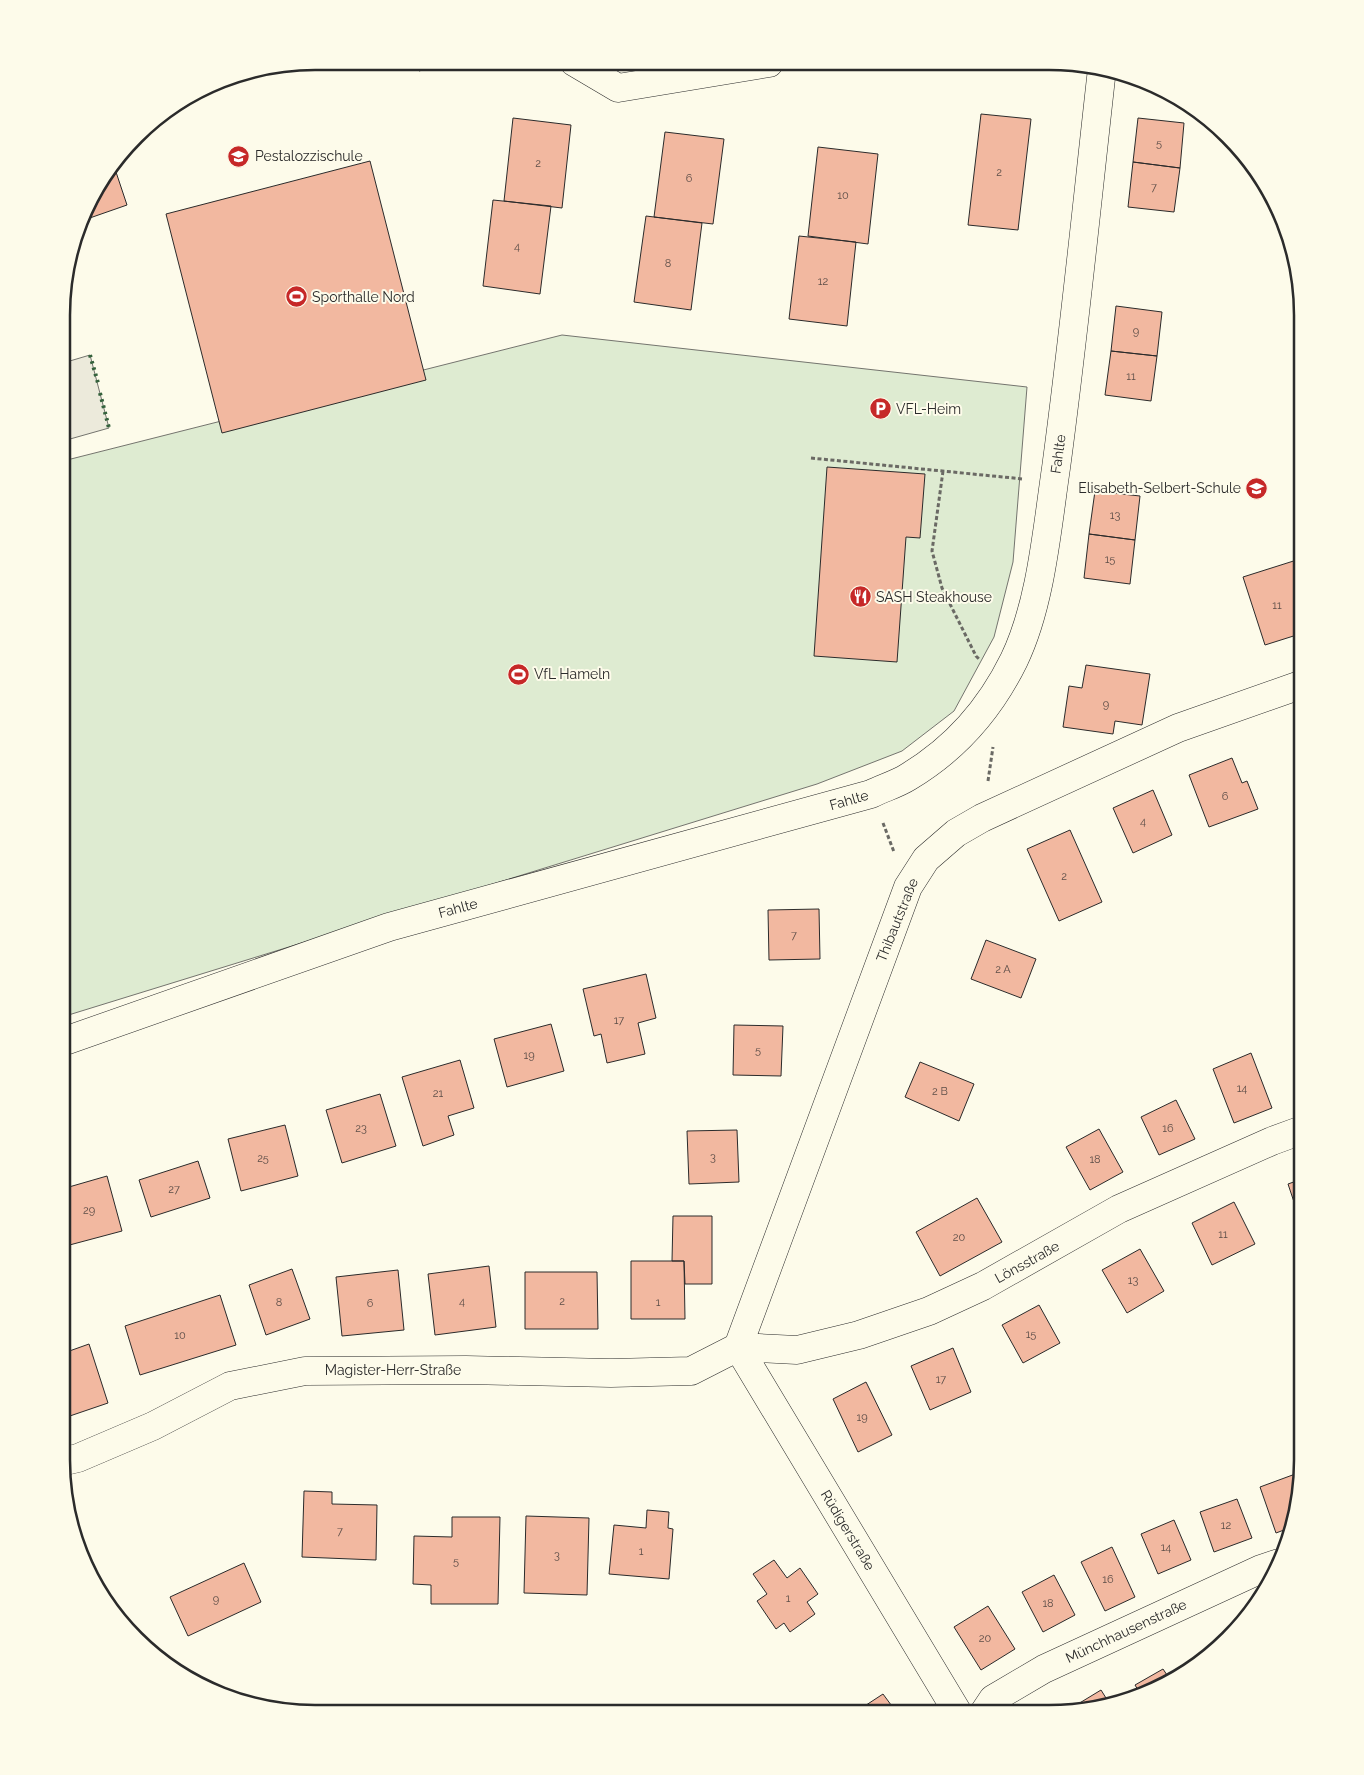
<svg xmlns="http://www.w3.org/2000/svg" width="1364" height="1775" font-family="Raleway,sans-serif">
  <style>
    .green { fill: #deebd1; stroke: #74746e }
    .parking { fill: #eceadb; stroke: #74746e }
    .building { fill: #f2b8a0; stroke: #2b2b2b }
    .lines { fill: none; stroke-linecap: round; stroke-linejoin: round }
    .minor-casing { stroke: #2b2b2b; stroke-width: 29 }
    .secondary-casing { stroke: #2b2b2b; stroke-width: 29 }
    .path { stroke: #6a6964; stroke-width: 3; stroke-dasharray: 4 2.5; stroke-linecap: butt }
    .minor { stroke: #fdfbea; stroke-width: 28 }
    .secondary { stroke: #fdfbea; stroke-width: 28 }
    .hedge { stroke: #34623c; stroke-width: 4; stroke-dasharray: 2.5 4; stroke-linecap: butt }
    .labels { text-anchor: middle; stroke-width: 4; stroke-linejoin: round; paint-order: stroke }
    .number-label { font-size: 11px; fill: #5d4e48 }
    .poi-label { font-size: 14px; fill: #2b2b2b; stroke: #fdfbea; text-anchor: start }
    .street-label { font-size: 14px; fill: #2b2b2b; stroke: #fdfbea }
    .rim { fill: none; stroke: #2b2b2b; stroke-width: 2.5 }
  </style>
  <rect width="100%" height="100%" fill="#fdfbea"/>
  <path class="green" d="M 562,335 L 1027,387 L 1013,562 L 994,637 L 954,711 L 902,751 L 817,784 L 62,1017 L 63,461 Z"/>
  <path class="parking" d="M 90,355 L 109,428 L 63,441 L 63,363 Z"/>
  <path class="building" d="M 417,62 L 451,62 L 419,71 Z
    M 981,114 L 1031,119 L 1018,230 L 968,225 Z
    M 513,118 L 571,125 L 562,208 L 504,201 Z
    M 1138,118 L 1184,123 L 1180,168 L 1133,162 Z
    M 665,132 L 724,139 L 713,224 L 654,217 Z
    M 818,147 L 878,154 L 868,244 L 808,236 Z
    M 370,161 L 426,380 L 222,433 L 166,214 Z
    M 1133,162 L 1180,168 L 1174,212 L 1128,207 Z
    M 114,166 L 127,205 L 84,220 L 95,188 Z
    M 493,200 L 551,206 L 540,294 L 483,286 Z
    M 646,216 L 702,223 L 691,310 L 634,302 Z
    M 799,236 L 856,242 L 847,326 L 789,319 Z
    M 1116,306 L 1162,312 L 1157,356 L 1111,351 Z
    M 1111,351 L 1157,356 L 1151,401 L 1105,395 Z
    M 827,467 L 925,474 L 920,538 L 906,537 L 897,662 L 814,656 Z
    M 1095,491 L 1140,496 L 1135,540 L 1089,534 Z
    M 1089,534 L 1135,540 L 1130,584 L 1084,578 Z
    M 1303,558 L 1303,633 L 1265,645 L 1243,577 Z
    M 1086,665 L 1150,674 L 1142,725 L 1115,721 L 1113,734 L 1063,727 L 1069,686 L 1082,688 Z
    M 1232,758 L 1242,783 L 1247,781 L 1258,809 L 1209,827 L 1189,775 Z
    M 1153,790 L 1172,835 L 1133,853 L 1113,808 Z
    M 1070,830 L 1102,902 L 1059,921 L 1027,849 Z
    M 819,909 L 820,959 L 769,960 L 768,910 Z
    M 986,940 L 1036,959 L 1021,998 L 971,979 Z
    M 646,974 L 656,1018 L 638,1023 L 645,1054 L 607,1063 L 601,1034 L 594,1036 L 583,989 Z
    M 551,1024 L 564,1071 L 507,1087 L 494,1039 Z
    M 734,1025 L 783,1026 L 781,1076 L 733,1075 Z
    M 1302,1041 L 1302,1059 L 1298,1043 Z
    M 1251,1053 L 1272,1108 L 1234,1123 L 1213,1069 Z
    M 460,1060 L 474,1108 L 448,1116 L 454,1135 L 423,1146 L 402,1077 Z
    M 920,1062 L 974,1084 L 959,1121 L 905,1097 Z
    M 380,1094 L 396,1146 L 342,1163 L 326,1110 Z
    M 1176,1100 L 1195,1139 L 1159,1155 L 1141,1117 Z
    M 285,1125 L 298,1176 L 241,1191 L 228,1139 Z
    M 1099,1129 L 1123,1172 L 1090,1190 L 1066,1147 Z
    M 737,1130 L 739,1182 L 689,1184 L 687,1131 Z
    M 198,1161 L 210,1198 L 151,1217 L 139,1180 Z
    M 107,1176 L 122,1231 L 62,1247 L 62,1189 Z
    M 1302,1179 L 1302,1226 L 1288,1184 Z
    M 977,1198 L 1002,1242 L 940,1276 L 916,1232 Z
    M 1234,1202 L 1255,1244 L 1212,1265 L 1192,1223 Z
    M 673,1216 L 712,1216 L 712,1284 L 685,1284 L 684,1261 L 672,1261 Z
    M 1140,1249 L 1164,1291 L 1127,1313 L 1102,1270 Z
    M 631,1261 L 684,1261 L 685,1319 L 631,1319 Z
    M 489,1266 L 496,1327 L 435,1335 L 428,1274 Z
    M 292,1269 L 310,1319 L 266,1335 L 249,1285 Z
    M 398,1270 L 404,1330 L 342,1336 L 336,1277 Z
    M 525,1272 L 597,1272 L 598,1329 L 525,1329 Z
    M 220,1295 L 236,1345 L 140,1375 L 125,1326 Z
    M 1039,1305 L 1060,1343 L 1023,1363 L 1002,1325 Z
    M 89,1344 L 108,1403 L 61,1419 L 61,1354 Z
    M 953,1348 L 971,1392 L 930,1410 L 911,1366 Z
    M 866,1382 L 892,1435 L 858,1452 L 833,1399 Z
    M 1298,1473 L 1301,1482 L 1292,1527 L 1276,1533 L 1260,1487 Z
    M 304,1491 L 332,1492 L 332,1504 L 377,1505 L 376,1560 L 302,1557 Z
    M 1237,1499 L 1252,1538 L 1214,1552 L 1200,1512 Z
    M 647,1510 L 669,1512 L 668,1528 L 673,1529 L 669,1579 L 609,1574 L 614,1525 L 646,1528 Z
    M 526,1516 L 589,1518 L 587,1595 L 524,1593 Z
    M 452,1517 L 500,1517 L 498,1604 L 431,1604 L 431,1585 L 413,1584 L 414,1536 L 452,1537 Z
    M 1174,1520 L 1191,1560 L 1158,1574 L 1141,1534 Z
    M 1112,1547 L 1135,1597 L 1105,1611 L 1081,1562 Z
    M 774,1560 L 787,1578 L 800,1568 L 818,1594 L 807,1602 L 815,1614 L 790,1632 L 784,1623 L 776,1629 L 757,1601 L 767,1594 L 753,1574 Z
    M 244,1563 L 261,1602 L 188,1636 L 170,1597 Z
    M 1054,1575 L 1075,1615 L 1043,1632 L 1022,1592 Z
    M 113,1602 L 124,1627 L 109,1604 Z
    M 988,1606 L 1015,1649 L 981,1670 L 954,1627 Z
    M 1163,1669 L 1171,1681 L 1162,1687 L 1141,1695 L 1135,1685 Z
    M 1101,1690 L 1111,1706 L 1075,1710 L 1073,1707 Z
    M 883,1694 L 897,1713 L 854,1713 Z
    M 688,1708 L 689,1713 L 661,1713 Z"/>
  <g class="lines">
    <defs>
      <path id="minor" d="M 574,62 L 618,88 L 769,63
        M 738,1347 L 908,887 L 926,859 L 956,833 L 982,818 L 1178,728 L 1303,684
        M 738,1347 L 958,1713
        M 61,1462 L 78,1458 L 153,1426 L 230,1386 L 305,1371 L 466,1370 L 611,1373 L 691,1371 L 738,1347 L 797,1350 L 859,1335 L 929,1311 L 983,1286 L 1119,1209 L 1272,1141 L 1302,1130
        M 983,1714 L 993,1699 L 1044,1669 L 1261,1569 L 1279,1563"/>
      <path id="secondary" d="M 62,1042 L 389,927 L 871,794 C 883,788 897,784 908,777 C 955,749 990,709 1014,660 C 1041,604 1047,529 1056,468 C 1074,335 1087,202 1102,69"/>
    </defs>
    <use href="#minor" class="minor-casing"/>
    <use href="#secondary" class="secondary-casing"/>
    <path class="path" d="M 811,458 L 1023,479
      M 943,471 L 932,551 L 942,588 L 976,656 L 979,659
      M 988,781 L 993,747
      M 883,823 L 894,852"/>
    <use href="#minor" class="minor"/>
    <use href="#secondary" class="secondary"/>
    <path class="hedge" d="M 90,355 L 98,383
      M 100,393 L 109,428"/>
  </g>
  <defs>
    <symbol id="school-disc" viewBox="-11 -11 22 22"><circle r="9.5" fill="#c62828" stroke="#fdfbea"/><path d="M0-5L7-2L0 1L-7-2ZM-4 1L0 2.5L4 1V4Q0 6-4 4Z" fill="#fff"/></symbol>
    <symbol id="stadium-disc" viewBox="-11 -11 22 22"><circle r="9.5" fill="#c62828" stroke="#fdfbea"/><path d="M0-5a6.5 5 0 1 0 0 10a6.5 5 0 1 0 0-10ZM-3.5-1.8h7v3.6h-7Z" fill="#fff"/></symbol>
    <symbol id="parking-disc" viewBox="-11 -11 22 22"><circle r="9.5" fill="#c62828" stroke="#fdfbea"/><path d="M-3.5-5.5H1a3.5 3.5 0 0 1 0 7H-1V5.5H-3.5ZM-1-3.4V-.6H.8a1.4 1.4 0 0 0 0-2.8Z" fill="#fff"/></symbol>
    <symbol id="restaurant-disc" viewBox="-11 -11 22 22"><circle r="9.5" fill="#c62828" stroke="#fdfbea"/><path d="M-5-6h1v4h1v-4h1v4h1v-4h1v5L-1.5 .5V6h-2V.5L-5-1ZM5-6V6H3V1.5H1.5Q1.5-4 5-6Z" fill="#fff"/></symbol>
  </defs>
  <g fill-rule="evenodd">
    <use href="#school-disc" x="226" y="144" width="25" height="25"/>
    <use href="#stadium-disc" x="284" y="284" width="25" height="25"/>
    <use href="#parking-disc" x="868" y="396" width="25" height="25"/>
    <use href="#school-disc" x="1244" y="476" width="25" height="25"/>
    <use href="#restaurant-disc" x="848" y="584" width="25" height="25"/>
    <use href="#stadium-disc" x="506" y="662" width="25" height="25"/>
  </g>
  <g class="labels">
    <g class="number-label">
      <text x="1159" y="147">5</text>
      <text x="538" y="167">2</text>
      <text x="999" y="176">2</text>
      <text x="689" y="182">6</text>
      <text x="1154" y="191">7</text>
      <text x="843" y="199">10</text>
      <text x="517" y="250">4</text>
      <text x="668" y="267">8</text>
      <text x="823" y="285">12</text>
      <text x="1136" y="335">9</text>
      <text x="1131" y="380">11</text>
      <text x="1115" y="519">13</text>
      <text x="1110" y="563">15</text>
      <text x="1277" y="609">11</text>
      <text x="1106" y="708">9</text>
      <text x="1225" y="800">6</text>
      <text x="1143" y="825">4</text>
      <text x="1064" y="880">2</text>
      <text x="794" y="939">7</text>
      <text x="1003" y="973">2 A</text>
      <text x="619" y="1024">17</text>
      <text x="758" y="1054">5</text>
      <text x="529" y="1059">19</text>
      <text x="1242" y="1092">14</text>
      <text x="940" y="1095">2 B</text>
      <text x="438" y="1097">21</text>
      <text x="361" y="1132">23</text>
      <text x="1168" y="1132">16</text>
      <text x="713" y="1161">3</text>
      <text x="263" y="1162">25</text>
      <text x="1095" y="1163">18</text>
      <text x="174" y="1193">27</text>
      <text x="89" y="1214">29</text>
      <text x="1223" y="1238">11</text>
      <text x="959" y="1241">20</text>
      <text x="1133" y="1284">13</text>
      <text x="462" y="1305">4</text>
      <text x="562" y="1305">2</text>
      <text x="279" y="1306">8</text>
      <text x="658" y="1306">1</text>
      <text x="370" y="1307">6</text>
      <text x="1031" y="1338">15</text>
      <text x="180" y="1339">10</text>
      <text x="941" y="1383">17</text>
      <text x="862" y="1421">19</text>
      <text x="1226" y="1529">12</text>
      <text x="340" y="1535">7</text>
      <text x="1166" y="1551">14</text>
      <text x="641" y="1555">1</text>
      <text x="557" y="1559">3</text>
      <text x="456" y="1565">5</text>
      <text x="1108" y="1583">16</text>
      <text x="788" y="1602">1</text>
      <text x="216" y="1603">9</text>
      <text x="1048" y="1607">18</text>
      <text x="985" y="1642">20</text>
    </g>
    <g class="poi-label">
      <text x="255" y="161">Pestalozzischule</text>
      <text x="312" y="302">Sporthalle Nord</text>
      <text x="896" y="414">VFL-Heim</text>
      <text x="1241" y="493" text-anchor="end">Elisabeth-Selbert-Schule</text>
      <text x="876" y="602">SASH Steakhouse</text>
      <text x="534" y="679">VfL Hameln</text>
    </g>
    <g class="street-label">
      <text transform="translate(1058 454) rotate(-82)" y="5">Fahlte</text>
      <text transform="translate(849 800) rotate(-16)" y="5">Fahlte</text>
      <text transform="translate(458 908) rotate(-15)" y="5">Fahlte</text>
      <text transform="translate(897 920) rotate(-68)" y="5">Thibautstraße</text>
      <text transform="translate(1027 1262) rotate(-29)" y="5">Lönsstraße</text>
      <text x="393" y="1375">Magister-Herr-Straße</text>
      <text transform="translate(848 1530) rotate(59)" y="5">Rüdigerstraße</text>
      <text transform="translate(1126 1631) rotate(-25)" y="5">Münchhausenstraße</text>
    </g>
  </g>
  <path d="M0 0H1364V1775H0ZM315 70H1049A245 245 0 0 1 1294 315V1460A245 245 0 0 1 1049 1705H315A245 245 0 0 1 70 1460V315A245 245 0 0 1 315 70Z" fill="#fdfbea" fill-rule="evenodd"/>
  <path class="rim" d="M315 70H1049A245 245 0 0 1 1294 315V1460A245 245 0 0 1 1049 1705H315A245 245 0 0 1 70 1460V315A245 245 0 0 1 315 70Z"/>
</svg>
